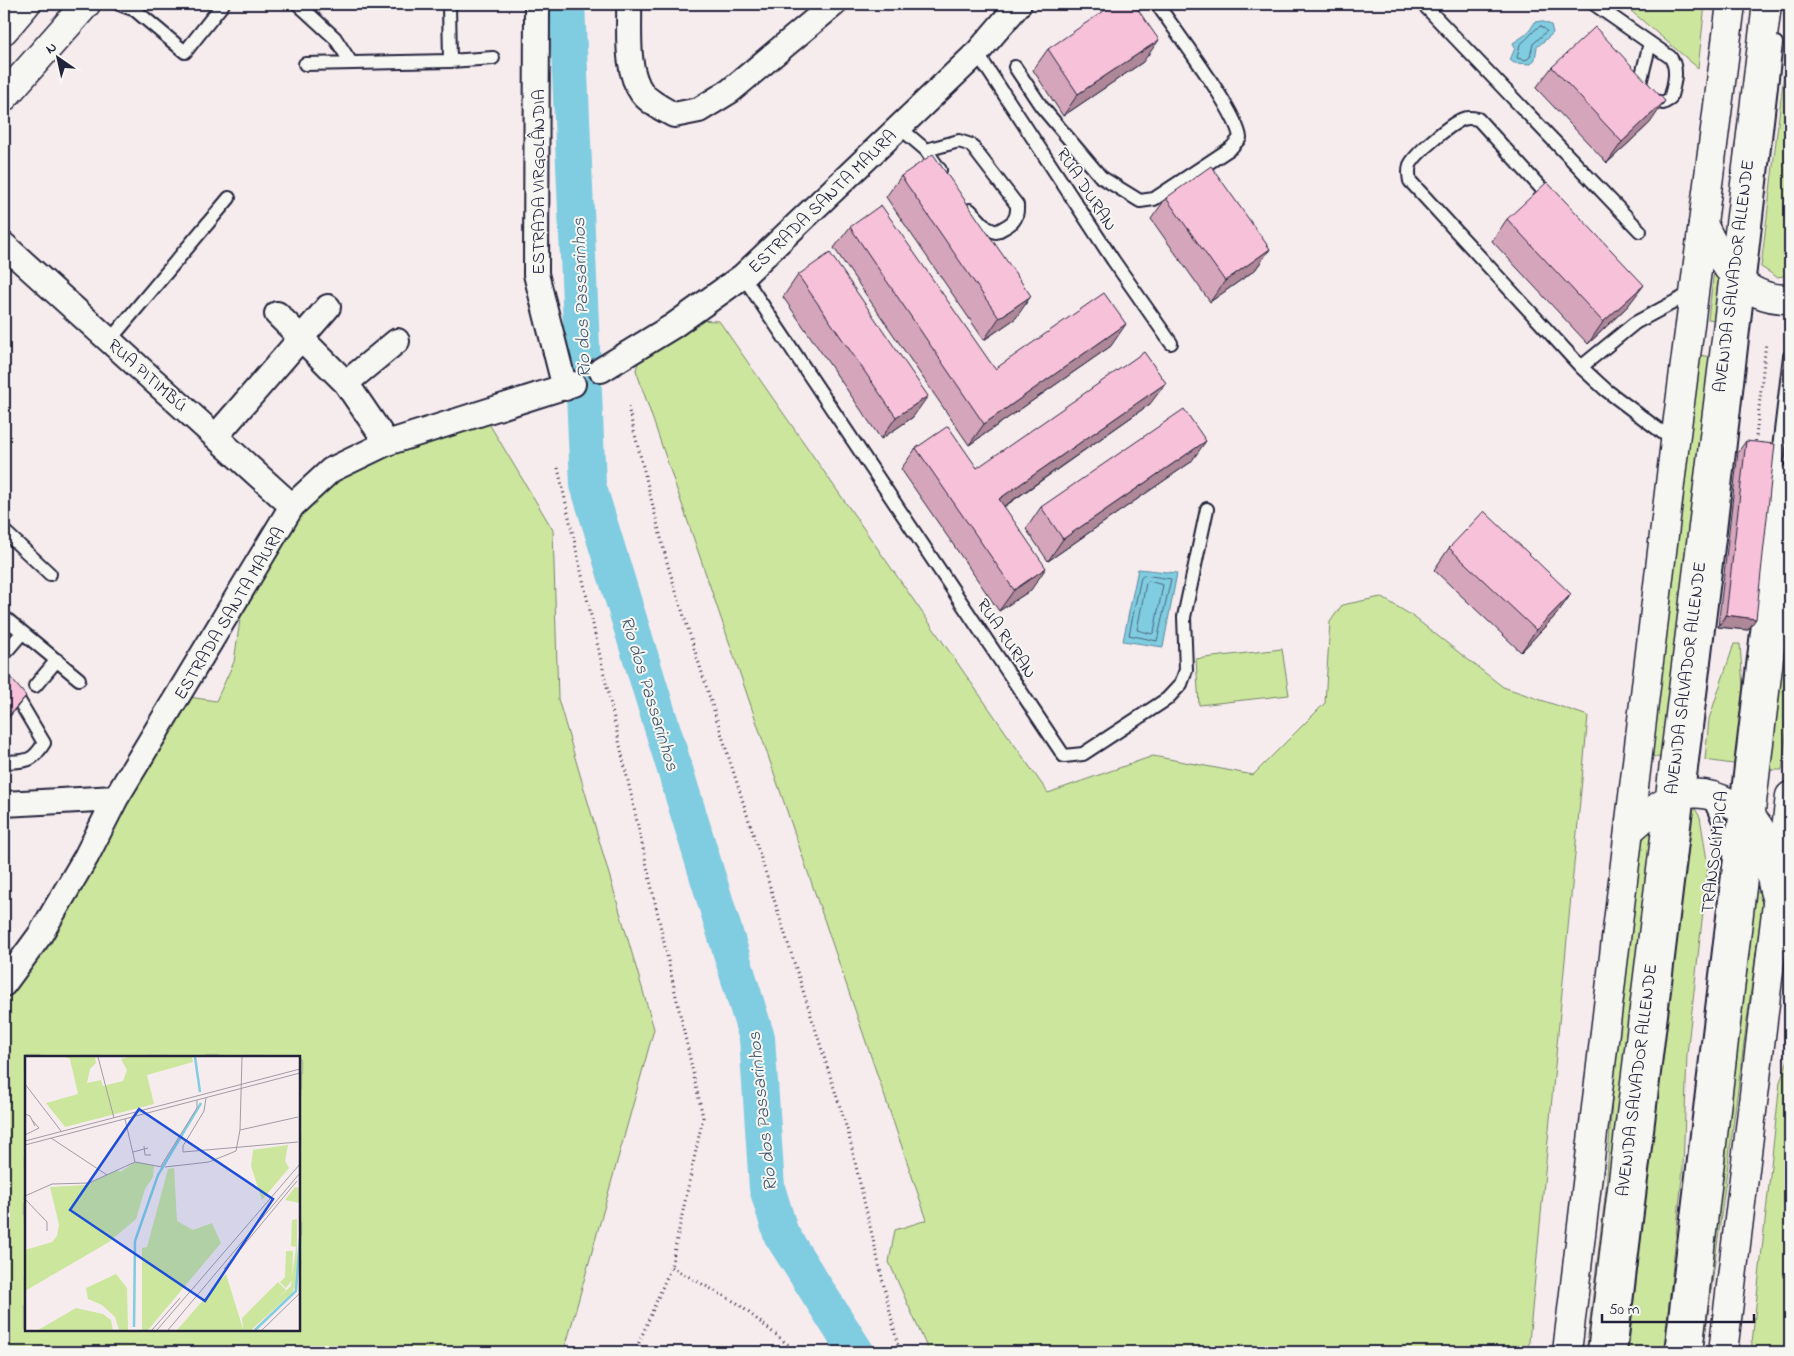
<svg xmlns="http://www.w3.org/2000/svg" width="1794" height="1356" font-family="'Indie Flower',sans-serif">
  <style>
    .green { fill: #cce79d; stroke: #77846c; fill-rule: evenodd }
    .water { fill: #80cce0; stroke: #5a889e }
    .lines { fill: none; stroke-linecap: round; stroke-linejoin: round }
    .shore { stroke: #48667d; stroke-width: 1 }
    .river { stroke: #80cce0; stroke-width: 36 }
    .service-casing { stroke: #22223b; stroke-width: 16 }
    .minor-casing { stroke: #22223b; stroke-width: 28 }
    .secondary-casing { stroke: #22223b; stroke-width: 31 }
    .primary-casing { stroke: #22223b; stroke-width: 31 }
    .trunk-casing { stroke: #22223b; stroke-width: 31 }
    .path { stroke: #22223b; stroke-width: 3; stroke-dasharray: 1 4; stroke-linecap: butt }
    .service { stroke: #f6f6f2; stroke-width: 12 }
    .minor { stroke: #f6f6f2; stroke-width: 24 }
    .secondary { stroke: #f6f6f2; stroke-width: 28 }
    .primary { stroke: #f6f6f2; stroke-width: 28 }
    .trunk { stroke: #f6f6f2; stroke-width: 28 }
    .wall { fill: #d5a6bb; stroke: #22223b }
    .shaded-wall { fill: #ae8799; stroke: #22223b }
    .building { fill: #f8c1da; stroke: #22223b }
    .labels { text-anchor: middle; stroke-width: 4; stroke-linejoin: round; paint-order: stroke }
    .street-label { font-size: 18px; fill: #22223b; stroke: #f6f6f2 }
    .water-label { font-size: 19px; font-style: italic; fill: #3e556d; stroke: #f6f6f2 }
    .inset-river { fill: none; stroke: #80cce0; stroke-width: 2.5 }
    .inset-road { fill: none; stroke: #a19ba6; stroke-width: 1 }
    .view { fill: #1d4ed8; fill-opacity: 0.15; stroke: #1d4ed8; stroke-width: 2.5 }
    .inset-edge { fill: none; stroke: #22223b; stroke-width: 2.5 }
  </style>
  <rect width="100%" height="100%" fill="#f6ebed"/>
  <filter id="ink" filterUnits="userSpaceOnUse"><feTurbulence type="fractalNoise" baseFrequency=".02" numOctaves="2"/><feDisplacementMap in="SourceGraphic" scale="10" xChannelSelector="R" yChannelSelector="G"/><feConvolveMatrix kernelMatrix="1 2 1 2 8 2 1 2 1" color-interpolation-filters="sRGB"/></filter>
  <g filter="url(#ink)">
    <path class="green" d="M 1623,4 L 1705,4 L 1698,68 Z
      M 1790,23 L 1790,275 L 1777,277 L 1761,267 Z
      M 1715,263 L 1720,264 L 1724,321 L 1708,319 Z
      M 692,320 L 719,321 L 1048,793 L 1153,756 L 1253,775 L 1325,703 L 1330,622 L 1342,605 L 1381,597 L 1411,615 L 1503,687 L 1588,716 L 1528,1352 L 929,1352 L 889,1262 L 895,1230 L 927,1220 L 636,370 L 641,352 Z
      M 1698,355 L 1712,357 L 1664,758 L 1647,756 Z
      M 488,422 L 553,530 L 558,699 L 654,1029 L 564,1352 L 4,1352 L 4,991 L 182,696 L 216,701 L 234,662 L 245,585 L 292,507 L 389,451 ZM 26,1057 L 299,1057 L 299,1330 L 26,1330 Z
      M 1790,576 L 1790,702 L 1782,770 L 1768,770 Z
      M 1734,644 L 1740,644 L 1745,717 L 1740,765 L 1705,760 L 1709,719 Z
      M 1282,649 L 1289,695 L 1199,705 L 1196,659 Z
      M 1691,802 L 1700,817 L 1708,867 L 1687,1054 L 1683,1168 L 1664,1352 L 1628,1352 Z
      M 1649,828 L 1653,840 L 1593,1352 L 1586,1352 L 1606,1189 L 1615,1057 L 1637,849 Z
      M 1756,892 L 1764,892 L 1703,1352 L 1696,1352 Z
      M 1790,1054 L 1790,1352 L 1751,1352 L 1780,1082 Z"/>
    <path class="water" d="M 1541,21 L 1551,25 L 1553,33 L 1537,47 L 1535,59 L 1531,64 L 1514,63 L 1510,60 L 1515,48 L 1513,43 L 1528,33 L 1535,22 Z
      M 1138,569 L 1177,573 L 1163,647 L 1123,641 Z"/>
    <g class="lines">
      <path class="shore" d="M 1541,26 L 1547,31 L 1533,44 L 1530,57 L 1526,60 L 1517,58 L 1520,44 C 1529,39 1534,28 1541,26 Z
        M 1144,575 L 1171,579 L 1157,641 L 1129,635 L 1141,577 Z
        M 1149,581 L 1163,585 L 1154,632 L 1152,634 L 1137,630 L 1146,583 Z"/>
      <path class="river" d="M 567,4 L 588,485 L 757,1038 L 767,1188 L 781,1234 L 856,1352"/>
      <defs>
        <path id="service" d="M 119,4 L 135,10 L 185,52 L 223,4
          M 298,4 L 335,38 L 350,61
          M 449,4 L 450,61
          M 1423,4 L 1640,231
          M 1594,4 L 1670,57 C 1679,68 1674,85 1670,99 L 1663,103 L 1647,99 L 1640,83 L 1650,43
          M 977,53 L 1113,260 L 1171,343
          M 305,64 L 450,61 L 493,58
          M 1015,67 L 1041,106 L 1101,177 L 1140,201 L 1154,199 L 1231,148 L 1240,138 C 1238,113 1174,29 1157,4
          M 899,127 L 926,150 L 940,170
          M 926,150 L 959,141 L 971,145 L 1017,205 C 1018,222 1011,224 996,232 L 987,228 L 970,210
          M 1552,200 L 1478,119 C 1473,118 1468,117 1463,119 C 1450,124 1415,154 1410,165 C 1408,171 1409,175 1410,181 L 1581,367 L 1606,390 L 1675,442
          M 743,276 L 1064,756 L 1083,754 L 1167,699 L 1181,684 L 1186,670 L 1184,617 L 1207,509
          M 110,340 L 229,198
          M 1581,367 L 1635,323 L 1693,292
          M 4,531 L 50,574
          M 4,617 L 79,679
          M 4,654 L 22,633
          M 35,686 L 57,660
          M 4,687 L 18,699 L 44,743 C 32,763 26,761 4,762
          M 1708,797 L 1721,826 L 1728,851
          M 1620,1352 L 1720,530 L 1776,43
          M 1671,1352 L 1790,356"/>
        <path id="minor" d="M 537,4 L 536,274 L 565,388
          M 629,4 C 630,31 625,70 642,93 C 650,103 663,109 674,115 L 699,110 L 730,91 L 834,4
          M 4,245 L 292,506
          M 277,314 L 346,383 L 397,341
          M 601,370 L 673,326 L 743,276 L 977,53 L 1019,4
          M 346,383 L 387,443
          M 216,436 L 328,307
          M 4,804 L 116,798
          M 4,984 L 40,935 L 86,857 L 116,798 L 292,506 L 331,470 L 387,443 L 573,384"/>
        <path id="secondary" d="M 4,30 L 26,4
          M 4,97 L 86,4"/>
        <path id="primary" d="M 1567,1352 L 1675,442 L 1731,4
          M 1723,1352 L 1790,796"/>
        <path id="trunk" d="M 1703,224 C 1722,263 1740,300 1790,299
          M 1630,830 C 1663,800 1688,780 1732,804 C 1742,809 1754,818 1760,829 C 1770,851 1768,877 1777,900
          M 1568,1349 L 1569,1352
          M 1602,1352 L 1767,4
          M 1688,1352 C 1722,1061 1754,770 1790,479"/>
      </defs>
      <use href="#service" class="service-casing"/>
      <use href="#minor" class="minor-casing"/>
      <use href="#secondary" class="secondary-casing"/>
      <use href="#primary" class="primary-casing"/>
      <use href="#trunk" class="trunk-casing"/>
      <path class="path" d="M 628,407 L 668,566 L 848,1132 L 898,1346 L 902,1352
        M 1755,446 L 1766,342
        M 558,468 L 703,1117 L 671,1267 L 635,1352
        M 671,1267 L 737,1303 L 797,1352
        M 4,1341 L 7,1352
        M 887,1352 L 898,1346"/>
      <use href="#service" class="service"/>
      <use href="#minor" class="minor"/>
      <use href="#secondary" class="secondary"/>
      <use href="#primary" class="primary"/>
      <use href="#trunk" class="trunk"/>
    </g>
    <path class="wall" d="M 1048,49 L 1143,62 L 1063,116 L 1033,70 Z
      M 1552,67 L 1650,123 L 1607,163 L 1536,88 Z
      M 901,176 L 1016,318 L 984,340 L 886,197 Z
      M 1166,198 L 1270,249 L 1255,270 L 1210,302 L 1151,219 Z
      M 1507,219 L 1628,306 L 1588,344 L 1492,241 Z
      M 850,227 L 995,369 L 1111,346 L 969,445 L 834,248 Z
      M 798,275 L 913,417 L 881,439 L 783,297 Z
      M 1150,404 L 1004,507 L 1031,590 L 999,611 L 901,469 L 916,448 L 977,468 Z
      M 1746,441 L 1748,630 L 1718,627 L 1738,452 Z
      M 1191,462 L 1048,561 L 1026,529 L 1041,507 Z
      M 1449,548 L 1571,594 L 1556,615 L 1521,652 L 1434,570 Z"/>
    <path class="shaded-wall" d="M 1159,40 L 1143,62 L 1063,116 L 1078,94 Z
      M 1665,101 L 1650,123 L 1607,163 L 1622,142 Z
      M 1270,249 L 1255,270 L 1210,302 L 1225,281 Z
      M 1644,285 L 1628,306 L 1588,344 L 1603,322 Z
      M 1031,296 L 1016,318 L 984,340 L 999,318 Z
      M 1126,324 L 1111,346 L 969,445 L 984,424 Z
      M 1166,383 L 1150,404 L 983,521 L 999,499 Z
      M 928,396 L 913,417 L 881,439 L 896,417 Z
      M 1206,441 L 1191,462 L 1048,561 L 1063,539 Z
      M 1046,568 L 1031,590 L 999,611 L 1014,590 Z
      M 1571,594 L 1556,615 L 1521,652 L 1536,630 Z
      M 1726,615 L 1756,619 L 1748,630 L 1718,627 Z
      M 26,696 L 4,724 L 4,721 Z"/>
    <path class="building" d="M 1114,4 L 1134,4 L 1159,40 L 1078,94 L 1048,49 Z
      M 1595,27 L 1665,101 L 1622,142 L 1552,67 Z
      M 933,154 L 1031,296 L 999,318 L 901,176 Z
      M 1211,166 L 1270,249 L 1225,281 L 1166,198 Z
      M 1547,182 L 1644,285 L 1603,322 L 1507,219 Z
      M 881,205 L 995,369 L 1104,293 L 1126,324 L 984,424 L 850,227 Z
      M 830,253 L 928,396 L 896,417 L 798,275 Z
      M 1144,352 L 1166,383 L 999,499 L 1046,568 L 1014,590 L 916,448 L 948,426 L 977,468 Z
      M 1184,409 L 1206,441 L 1063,539 L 1041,507 Z
      M 1746,441 L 1775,444 L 1756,619 L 1726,615 Z
      M 1484,511 L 1571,594 L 1536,630 L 1449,548 Z
      M 4,670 L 26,696 L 4,721 Z"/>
  </g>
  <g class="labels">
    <g class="street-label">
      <text transform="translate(538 182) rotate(-90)" y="6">ESTRADA VIRGOLÂNDIA</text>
      <text transform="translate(1087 189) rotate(57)" y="6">RUA DURAN</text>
      <text transform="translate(822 201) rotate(-44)" y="6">ESTRADA SANTA MAURA</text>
      <text transform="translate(1733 276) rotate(-83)" y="6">AVENIDA SALVADOR ALLENDE</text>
      <text transform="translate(148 375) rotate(42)" y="6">RUA PITIMBÚ</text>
      <text transform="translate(229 613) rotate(-59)" y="6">ESTRADA SANTA MAURA</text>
      <text transform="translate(1007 638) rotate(56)" y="6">RUA RURAN</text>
      <text transform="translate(1685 678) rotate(-83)" y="6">AVENIDA SALVADOR ALLENDE</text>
      <text transform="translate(1714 852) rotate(-83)" y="6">TRANSOLÍMPICA</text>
      <text transform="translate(1636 1080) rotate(-83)" y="6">AVENIDA SALVADOR ALLENDE</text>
    </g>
    <g class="water-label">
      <text transform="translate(580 298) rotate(-92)" y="7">Rio dos Passarinhos</text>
      <text transform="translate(651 693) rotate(73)" y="7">Rio dos Passarinhos</text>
      <text transform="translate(761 1112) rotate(-96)" y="7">Rio dos Passarinhos</text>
    </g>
  </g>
  <g transform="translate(25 1056)">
    <rect width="275" height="275" fill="#f6ebed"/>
    <path d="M 40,1 L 70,1 L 71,7 L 65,13 L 62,27 L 76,24 L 78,30 L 98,25 L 102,14 L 96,3 L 103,1 L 167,1 L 168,6 L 122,19 L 129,48 L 40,71 L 21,47 L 53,38 L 45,3 ZM 263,89 L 260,105 L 264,112 L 237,144 L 226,110 L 228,94 ZM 110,106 L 129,109 L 128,121 L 120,133 L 111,163 L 84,186 L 0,235 L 0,194 L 27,186 L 32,180 L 34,169 L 25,131 L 61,129 L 92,114 L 95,116 ZM 149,112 L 152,165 L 168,174 L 187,167 L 196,187 L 123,274 L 117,274 L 117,192 L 122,191 L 143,113 ZM 270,131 L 275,132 L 275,147 L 260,144 ZM 272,163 L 272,228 L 267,237 L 226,274 L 152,274 L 201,218 L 218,273 L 217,262 L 253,226 L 261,234 L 250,245 L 266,230 L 271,191 L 266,190 L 267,164 ZM 261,195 L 268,195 L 267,224 L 261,232 L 255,226 L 260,221 ZM 91,218 L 102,232 L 103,274 L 94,274 L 90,261 L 77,249 L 63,243 L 61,232 ZM 51,252 L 78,258 L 86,264 L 88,274 L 13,274 Z" fill="#cce79d"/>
    <path class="inset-river" d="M 170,1 L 175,36M 109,271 L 110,185 L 133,119 L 176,47M 230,274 L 271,235 L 275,182"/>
    <path class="inset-road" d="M 73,1 L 89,62M 0,28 L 36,75M 181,42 L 179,55 L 158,90 L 158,96 L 273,86M 0,58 L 5,60 L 10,70M 100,63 L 110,106M 215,74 L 273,61M 0,79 L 14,72 L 7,64M 26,82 L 82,119M 0,85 L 275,13M 0,89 L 275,17M 119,90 L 120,99 L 126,99M 108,96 L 123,92M 136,110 L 172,52 L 172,44M 140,111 L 184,106 L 211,95 L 215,74 L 217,1M 0,140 L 27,128 L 64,127 L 110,106 L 137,111M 0,143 L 22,166 L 22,175M 199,213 L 272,125M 127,274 L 155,242M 132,274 L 275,108M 143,274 L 275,117M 237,274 L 275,237"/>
    <path class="view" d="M 114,53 L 248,143 L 180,245 L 45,154 Z"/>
    <rect width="275" height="275" class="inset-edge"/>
  </g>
  <rect width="1794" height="1356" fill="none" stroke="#f6f6f2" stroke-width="20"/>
  <rect x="10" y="10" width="1774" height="1336" fill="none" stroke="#22223b" stroke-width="2" filter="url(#ink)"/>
  <g transform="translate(58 58) rotate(326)" stroke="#f6f6f2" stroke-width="4" paint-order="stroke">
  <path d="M0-4L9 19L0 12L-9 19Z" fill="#22223b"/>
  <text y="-8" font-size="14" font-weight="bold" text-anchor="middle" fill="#22223b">N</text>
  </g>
  <path d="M1602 1314v8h152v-8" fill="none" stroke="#22223b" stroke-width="2.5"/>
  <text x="1609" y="1314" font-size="15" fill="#22223b" stroke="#f6f6f2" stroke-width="4" paint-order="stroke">50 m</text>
</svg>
